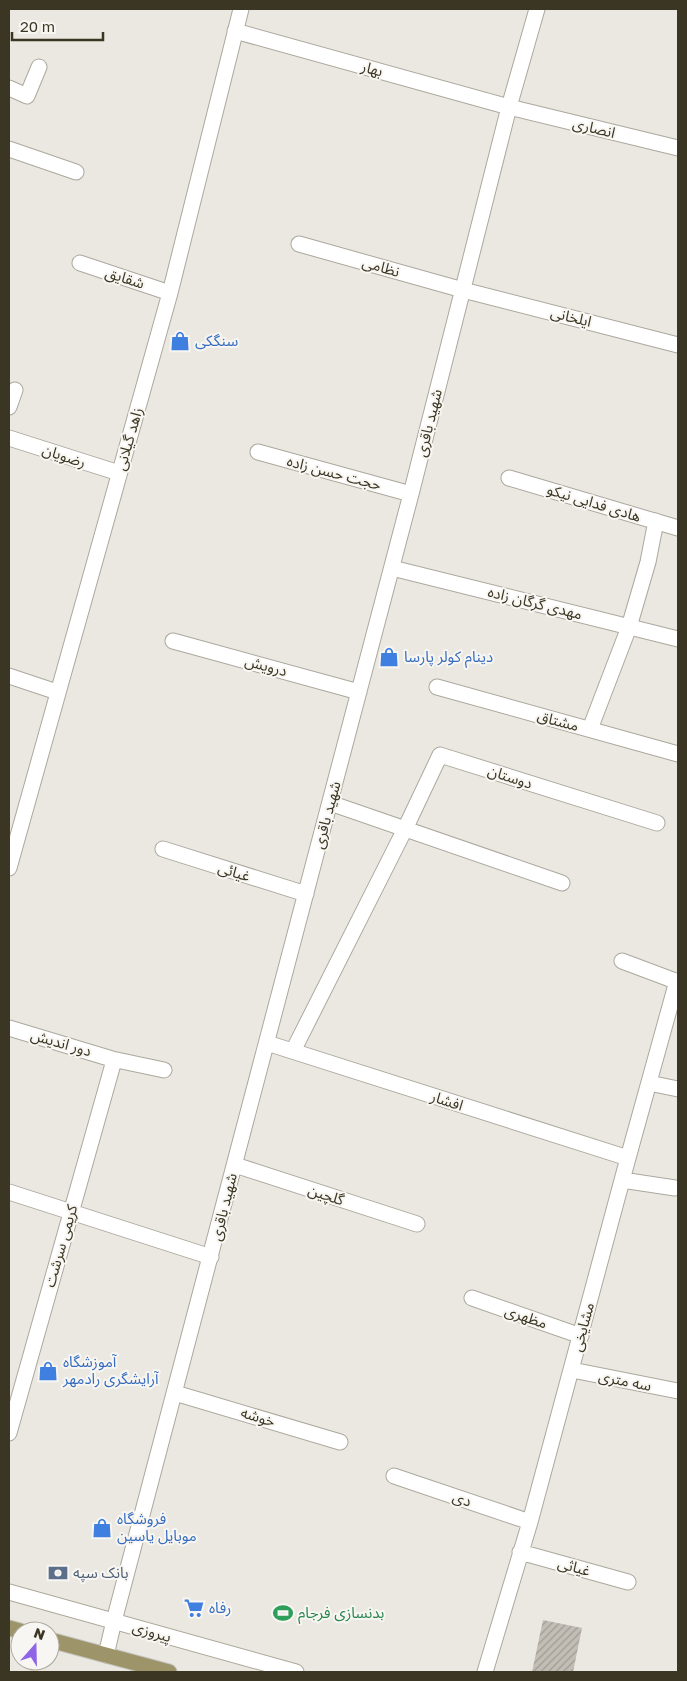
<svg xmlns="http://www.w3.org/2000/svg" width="687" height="1681" font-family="'Golos Text','Noto Sans Arabic',sans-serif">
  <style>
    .building { fill: url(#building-hatch) }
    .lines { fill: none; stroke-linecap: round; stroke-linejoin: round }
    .street-casing { stroke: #aca89d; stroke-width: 17 }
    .secondary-casing { stroke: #ada899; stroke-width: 17 }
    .primary-casing { stroke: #c4c3bd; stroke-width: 17 }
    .street { stroke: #fff; stroke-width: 15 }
    .secondary { stroke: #fff; stroke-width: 15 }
    .primary { stroke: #9d946a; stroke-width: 15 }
    .labels { text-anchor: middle; stroke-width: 4; stroke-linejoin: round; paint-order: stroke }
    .street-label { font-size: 15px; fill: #3b3623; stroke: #f8f6f2 }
    .shop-label { font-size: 15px; fill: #366cbe; stroke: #f8f6f2; text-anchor: start }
    .service-label { font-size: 15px; fill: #4e5e75; stroke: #f8f6f2; text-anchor: start }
    .leisure-label { font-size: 15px; fill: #27864d; stroke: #f8f6f2; text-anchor: start }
  </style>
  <defs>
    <pattern id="building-hatch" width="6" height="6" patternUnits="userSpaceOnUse" patternTransform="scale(1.25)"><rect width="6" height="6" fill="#c3beb5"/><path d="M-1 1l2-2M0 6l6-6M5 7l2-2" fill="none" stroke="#a09b93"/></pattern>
  </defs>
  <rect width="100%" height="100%" fill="#ebe8e2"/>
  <path class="building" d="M 543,1620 L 582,1628 L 573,1672 L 532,1672 Z"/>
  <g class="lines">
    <defs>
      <path id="street" d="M 235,31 L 509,107 L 678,148
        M 9,88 L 27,96 L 39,67
        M 9,149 L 76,172
        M 299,244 L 463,290 L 678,345
        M 80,263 L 170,293
        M 9,407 L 15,390
        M 9,438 L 119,473
        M 258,452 L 411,494
        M 509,478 L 678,528
        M 392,568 L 678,639
        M 173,641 L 359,692
        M 9,676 L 57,692
        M 437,687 L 678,754
        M 590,729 L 629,627 L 648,562 L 656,521
        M 330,803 L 562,883
        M 163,849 L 306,894
        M 9,868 L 170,293 L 241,9
        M 622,961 L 678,982
        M 9,1028 L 112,1059 L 164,1070
        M 267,1043 L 628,1158
        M 293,1051 L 405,829 L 440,755 L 657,823
        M 649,1083 L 678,1089
        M 235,1165 L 417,1224
        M 622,1180 L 675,1188
        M 9,1192 L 211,1257
        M 472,1298 L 581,1336
        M 572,1370 L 678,1391
        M 175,1393 L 340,1442
        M 9,1433 L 113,1064 L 112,1059
        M 394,1476 L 530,1522
        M 520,1552 L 628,1582
        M 114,1621 L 411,494 L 509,107 L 537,9
        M 485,1672 L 530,1522 L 628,1158 L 677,981"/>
      <path id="secondary" d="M 9,1592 L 296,1672
        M 106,1655 L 114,1621"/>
      <path id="primary" d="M 9,1628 L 20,1631
        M 50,1640 L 169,1672"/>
    </defs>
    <use href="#street" class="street-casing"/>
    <use href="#secondary" class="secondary-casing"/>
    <use href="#primary" class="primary-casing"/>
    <use href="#street" class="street"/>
    <use href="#secondary" class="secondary"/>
    <use href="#primary" class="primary"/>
  </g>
  <defs>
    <symbol id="shop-bare" viewBox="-9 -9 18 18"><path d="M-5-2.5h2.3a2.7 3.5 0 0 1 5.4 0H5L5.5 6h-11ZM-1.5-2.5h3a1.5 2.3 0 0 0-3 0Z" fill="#3f7fe0" stroke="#f8f6f2" stroke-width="2.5" paint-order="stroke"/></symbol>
    <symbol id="bank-bare" viewBox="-9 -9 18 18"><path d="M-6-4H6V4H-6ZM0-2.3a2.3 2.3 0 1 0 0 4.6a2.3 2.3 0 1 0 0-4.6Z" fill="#5c6f8a" stroke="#f8f6f2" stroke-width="2.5" paint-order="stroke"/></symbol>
    <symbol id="supermarket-bare" viewBox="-9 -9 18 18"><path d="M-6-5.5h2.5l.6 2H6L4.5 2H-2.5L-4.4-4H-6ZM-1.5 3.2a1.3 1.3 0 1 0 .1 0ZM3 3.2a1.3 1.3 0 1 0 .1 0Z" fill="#3f7fe0" stroke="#f8f6f2" stroke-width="2.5" paint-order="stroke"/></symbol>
    <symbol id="stadium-bare" viewBox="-9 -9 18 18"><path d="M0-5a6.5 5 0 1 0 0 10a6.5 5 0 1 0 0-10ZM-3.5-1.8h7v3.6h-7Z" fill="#2e9e5b" stroke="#f8f6f2" stroke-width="2.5" paint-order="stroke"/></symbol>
  </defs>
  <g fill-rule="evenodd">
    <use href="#shop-bare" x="166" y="327" width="28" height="28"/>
    <use href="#shop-bare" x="375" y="643" width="28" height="28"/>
    <use href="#shop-bare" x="34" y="1357" width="28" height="28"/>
    <use href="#shop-bare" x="88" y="1514" width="28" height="28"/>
    <use href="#bank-bare" x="44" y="1559" width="28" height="28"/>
    <use href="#supermarket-bare" x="180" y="1594" width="28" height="28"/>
    <use href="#stadium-bare" x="269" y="1599" width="28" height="28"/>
  </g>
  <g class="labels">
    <g class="street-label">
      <text transform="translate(372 69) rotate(15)" y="5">بهار</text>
      <text transform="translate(594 128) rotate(14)" y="5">انصاری</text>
      <text transform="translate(381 267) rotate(16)" y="5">نظامی</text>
      <text transform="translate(125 278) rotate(18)" y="5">شقایق</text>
      <text transform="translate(571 317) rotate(14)" y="5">ایلخانی</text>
      <text transform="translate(429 423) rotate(-76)" y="5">شهید باقری</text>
      <text transform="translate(129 439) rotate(-74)" y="5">زاهد گیلانی</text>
      <text transform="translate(64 456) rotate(18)" y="5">رضویان</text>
      <text transform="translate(334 473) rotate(15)" y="5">حجت حسن زاده</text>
      <text transform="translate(594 503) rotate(17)" y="5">هادی فدایی نیکو</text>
      <text transform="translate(535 603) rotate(14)" y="5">مهدی گرگان زاده</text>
      <text transform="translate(266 666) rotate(15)" y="5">درویش</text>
      <text transform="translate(558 721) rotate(15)" y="5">مشتاق</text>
      <text transform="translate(510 777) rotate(18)" y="5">دوستان</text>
      <text transform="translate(327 815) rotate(-75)" y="5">شهید باقری</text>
      <text transform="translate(234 872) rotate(17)" y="5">غیائی</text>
      <text transform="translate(61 1043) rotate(16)" y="5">دور اندیش</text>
      <text transform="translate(447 1101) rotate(18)" y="5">افشار</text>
      <text transform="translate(326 1195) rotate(18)" y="5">گلچین</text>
      <text transform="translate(224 1207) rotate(-76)" y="5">شهید باقری</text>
      <text transform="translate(61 1246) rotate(-74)" y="5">کریمی سرشت</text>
      <text transform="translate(526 1317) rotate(19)" y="5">مظهری</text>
      <text transform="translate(583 1327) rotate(-75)" y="5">مشایخی</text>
      <text transform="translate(625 1381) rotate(11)" y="5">سه متری</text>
      <text transform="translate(258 1417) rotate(17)" y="5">خوشه</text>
      <text transform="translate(462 1499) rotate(19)" y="5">دی</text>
      <text transform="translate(574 1567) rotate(15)" y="5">غیاثی</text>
      <text transform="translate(152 1632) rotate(16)" y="5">پیروزی</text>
    </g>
    <g class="shop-label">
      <text x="195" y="346">سنگکی</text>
      <text x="404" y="662">دینام کولر پارسا</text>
      <text x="63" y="1367">آموزشگاه<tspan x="63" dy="17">آرایشگری رادمهر</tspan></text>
      <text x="117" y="1524">فروشگاه<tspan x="117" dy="17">موبایل یاسین</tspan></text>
      <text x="209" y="1613">رفاه</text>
    </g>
    <g class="service-label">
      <text x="73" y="1578">بانک سپه</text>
    </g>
    <g class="leisure-label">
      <text x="298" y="1618">بدنسازی فرجام</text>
    </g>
  </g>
  <rect width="687" height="1681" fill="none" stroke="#3b3623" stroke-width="20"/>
  <g transform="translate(35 1646) rotate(20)"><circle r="24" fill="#f8f6f2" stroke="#aca99f"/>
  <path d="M0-4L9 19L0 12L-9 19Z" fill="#8f64e7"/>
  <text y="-8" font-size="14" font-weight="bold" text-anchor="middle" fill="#3b3623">N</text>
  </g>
  <path d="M12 32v8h91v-8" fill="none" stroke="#3b3623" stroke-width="2.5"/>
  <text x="20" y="32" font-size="15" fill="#3b3623" stroke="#f8f6f2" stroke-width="4" paint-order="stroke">20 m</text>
</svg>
